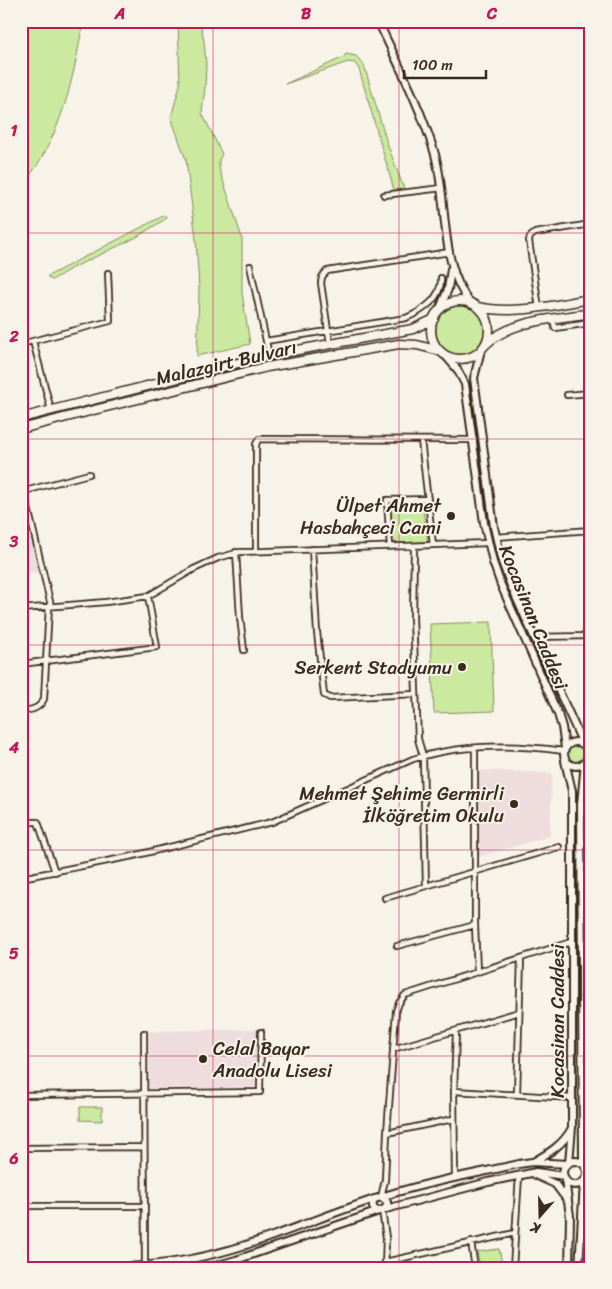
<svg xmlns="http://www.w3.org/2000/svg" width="612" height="1289" font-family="Sriracha,sans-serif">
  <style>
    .built { fill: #efddde }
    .green { fill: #cce9a0; stroke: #848a5f }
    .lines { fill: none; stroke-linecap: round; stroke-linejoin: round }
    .street-casing { stroke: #3b2a1e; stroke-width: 8 }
    .secondary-casing { stroke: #3b2a1e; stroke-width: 10 }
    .highway-casing { stroke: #3b2a1e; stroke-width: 11 }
    .street { stroke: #f7f3e8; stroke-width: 4.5 }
    .secondary { stroke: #f7f3e8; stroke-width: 6 }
    .highway { stroke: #f7f3e8; stroke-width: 8 }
    .grid { fill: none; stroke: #c2185b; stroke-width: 1; stroke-opacity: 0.55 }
    .poi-dot { fill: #3b2a1e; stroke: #f7f3e8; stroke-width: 2 }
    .labels { text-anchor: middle; stroke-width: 4; stroke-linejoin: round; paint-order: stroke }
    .street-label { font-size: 19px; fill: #3b2a1e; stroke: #f7f3e8 }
    .poi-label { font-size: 19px; fill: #3b2a1e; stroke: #f7f3e8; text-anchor: end }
    .neatline { fill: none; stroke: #c2185b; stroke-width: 2 }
    .grid-label { font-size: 16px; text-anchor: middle; font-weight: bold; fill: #c2185b }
  </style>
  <rect width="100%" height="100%" fill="#f7f3e8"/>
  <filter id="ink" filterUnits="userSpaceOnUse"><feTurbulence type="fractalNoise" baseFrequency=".02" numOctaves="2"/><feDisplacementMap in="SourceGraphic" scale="10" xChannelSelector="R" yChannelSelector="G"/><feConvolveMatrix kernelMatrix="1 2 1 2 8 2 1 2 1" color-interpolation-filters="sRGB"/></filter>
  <g filter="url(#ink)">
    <path class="built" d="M 21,509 L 23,509 L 39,572 L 21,573 Z
      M 477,770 L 552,773 L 550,836 L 478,857 Z
      M 257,1029 L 257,1087 L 149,1089 L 149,1031 Z"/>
    <path class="green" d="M 21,21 L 83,21 C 74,78 61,138 24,183 L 21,183 Z
      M 178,21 L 200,21 L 204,41 L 206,64 L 205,88 L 202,113 L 222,154 L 219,160 L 219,168 L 242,238 L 242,293 L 250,344 L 197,356 L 199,288 L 196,239 L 186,160 L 171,117 L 180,85 Z
      M 346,54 L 356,56 L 364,65 L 387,143 L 406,194 L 396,197 L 359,69 L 355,63 L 348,62 L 285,84 L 344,57 Z
      M 165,215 L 167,218 L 135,238 L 72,268 L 52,280 L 48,278 L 48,276 Z
      M436 330a24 24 0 1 1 48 0a24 24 0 1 1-48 0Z
      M 422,504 L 428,542 L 393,543 L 390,506 Z
      M 491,622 L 494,711 L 434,713 L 430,624 Z
      M567 754a9 9 0 1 1 18 0a9 9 0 1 1-18 0Z
      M 80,1107 L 102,1107 L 102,1121 L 80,1120 Z
      M 499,1249 L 502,1263 L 480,1267 L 477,1252 Z"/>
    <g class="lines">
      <defs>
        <path id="street" d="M 384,195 L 442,188
          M 250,266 L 269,355
          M 539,308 L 529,241 L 530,237 L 535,233 L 591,224
          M 553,319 L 555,328 L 591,323
          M 33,341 L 51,410
          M 266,341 L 406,318 C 423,311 442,298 441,278
          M 21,344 L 110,321 L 108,273
          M 330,344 L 321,283 L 322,277 L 327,271 L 450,252
          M 567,395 L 591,393
          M 421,440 L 433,545
          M 21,478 L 51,606
          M 25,491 L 89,474
          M 496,537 L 591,530
          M 414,546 L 413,618 L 418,739 L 423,756 L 426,886
          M 390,547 L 387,500 L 428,499
          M 312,549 L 317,632 L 324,695 L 330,698 L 416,694
          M 256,551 L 256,444 L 259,439 L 474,440
          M 236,552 L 240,617 L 244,650
          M 21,609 L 106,602 L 148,596 L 194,569 L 218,558 L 240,552 L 488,543
          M 534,637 L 591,636
          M 21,664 L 157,647 L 148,596
          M 21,711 C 32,710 39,709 44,699 L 49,606
          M 585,746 L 591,747
          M 475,748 L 475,925 L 477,972
          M 21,822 L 38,822 L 55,872
          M 582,842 L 591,844
          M 21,878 L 133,856 L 272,822 L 413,759 C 462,744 514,744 564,751
          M 385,898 L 559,847
          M 397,946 L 475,925
          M 581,1004 L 591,1005
          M 144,1033 L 145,1266
          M 393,1049 L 519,1012
          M 454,1091 L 456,1031
          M 517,1094 L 521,958
          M 21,1095 L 260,1092 L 261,1032
          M 387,1133 L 453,1119
          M 21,1148 L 144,1147
          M 585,1167 L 591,1167
          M 455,1178 L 454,1091 L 572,1098
          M 381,1197 L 385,1180 L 387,1133 L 396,1011 L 399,1003 L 405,995 L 571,942
          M 21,1206 L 145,1206
          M 382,1210 L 386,1238 L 385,1268
          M 471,1242 L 475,1268
          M 385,1262 L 515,1233
          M 513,1268 L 519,1176"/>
        <path id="secondary" d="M 378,21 C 398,64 420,106 434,151 C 449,200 438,264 471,304
          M 439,311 L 448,289 L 451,269
          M 481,350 L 474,378 L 494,527 L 502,562 L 511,586 L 583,744
          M 444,354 L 457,369 L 465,384 L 484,523 L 493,562 L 501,585 L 558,714 L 562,727 L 565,748
          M564 754a12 12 0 1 1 24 0a12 12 0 1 1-24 0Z
          M 565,761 L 572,791 L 572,1127 L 569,1163
          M563 1173a12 12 0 1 1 24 0a12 12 0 1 1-24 0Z
          M 533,1162 C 549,1153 563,1145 572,1128
          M 583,1164 L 581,804 L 585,762
          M 535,1175 L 555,1184 L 567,1200
          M 565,1179 L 570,1216 L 569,1268
          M 374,1199 C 366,1221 401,1207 381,1197
          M 103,1268 C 138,1267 171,1264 205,1256 C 264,1243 318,1217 375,1199 C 421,1183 471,1175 519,1164 L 532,1162 L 568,1164
          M 208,1268 L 236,1260 L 382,1210 L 488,1182 L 536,1172 L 564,1176
          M 579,1268 L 584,1181"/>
        <path id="highway" d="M431 330a29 29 0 1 1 58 0a29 29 0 1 1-58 0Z
          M 477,307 C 516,315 552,305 591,299
          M 485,345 C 512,319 556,319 591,313
          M 21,418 L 265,356 L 413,329 L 434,319
          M 21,429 L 94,410 L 267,367 L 399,344 L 417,345 L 440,351"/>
      </defs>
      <use href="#street" class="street-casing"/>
      <use href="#secondary" class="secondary-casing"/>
      <use href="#highway" class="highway-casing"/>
      <use href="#street" class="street"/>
      <use href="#secondary" class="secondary"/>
      <use href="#highway" class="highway"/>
    </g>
  </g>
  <path class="grid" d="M 213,21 L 213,1268M 399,21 L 399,1268M 21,233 L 591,233M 21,439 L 591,439M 21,645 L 591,645M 21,850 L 591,850M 21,1056 L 591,1056"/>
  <g class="poi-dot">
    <circle cx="451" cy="516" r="5"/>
    <circle cx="462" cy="667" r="5"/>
    <circle cx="514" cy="804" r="5"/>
    <circle cx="203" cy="1059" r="5"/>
  </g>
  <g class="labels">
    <g class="street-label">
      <text transform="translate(226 362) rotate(-13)" y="7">Malazgirt Bulvarı</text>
      <text transform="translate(534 617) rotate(68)" y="7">Kocasinan Caddesi</text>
      <text transform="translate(557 1021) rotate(-90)" y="7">Kocasinan Caddesi</text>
    </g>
    <g class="poi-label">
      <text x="441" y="512">Ülpet Ahmet<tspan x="441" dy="22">Hasbahçeci Cami</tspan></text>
      <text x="452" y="674">Serkent Stadyumu</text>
      <text x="504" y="800">Mehmet Şehime Germirli<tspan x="504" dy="22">İlköğretim Okulu</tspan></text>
      <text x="213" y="1055" text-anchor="start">Celal Bayar<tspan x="213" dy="22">Anadolu Lisesi</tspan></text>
    </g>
  </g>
  <rect width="612" height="1289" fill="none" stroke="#f7f3e8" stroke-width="55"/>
  <g transform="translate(540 1216) rotate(200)" stroke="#f7f3e8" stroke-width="4" paint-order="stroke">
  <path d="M0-4L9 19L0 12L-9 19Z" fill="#3b2a1e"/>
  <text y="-8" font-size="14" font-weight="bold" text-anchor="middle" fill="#3b2a1e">K</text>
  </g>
  <path d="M404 70v8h82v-8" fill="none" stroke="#3b2a1e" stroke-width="2.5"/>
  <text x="412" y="70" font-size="15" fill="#3b2a1e" stroke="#f7f3e8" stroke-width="4" paint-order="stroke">100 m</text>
  <rect x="28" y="28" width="556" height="1234" class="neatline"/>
  <g class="grid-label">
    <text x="120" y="19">A</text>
    <text x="306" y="19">B</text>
    <text x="492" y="19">C</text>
    <text x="14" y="136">1</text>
    <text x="14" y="342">2</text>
    <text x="14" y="547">3</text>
    <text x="14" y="753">4</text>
    <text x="14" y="959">5</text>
    <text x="14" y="1164">6</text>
  </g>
</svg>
